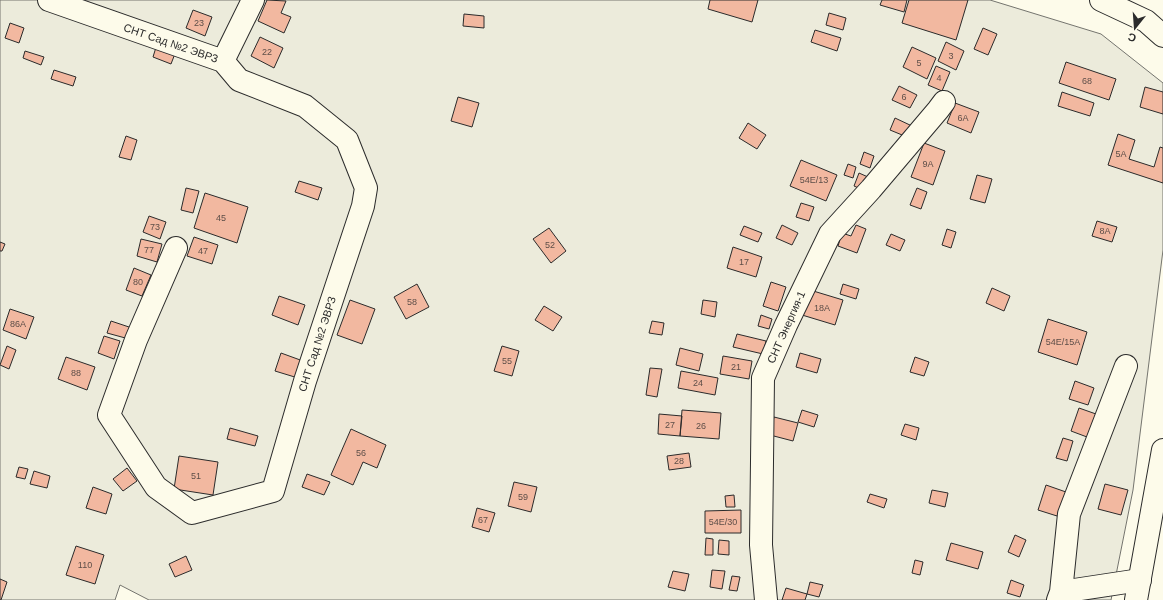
<svg xmlns="http://www.w3.org/2000/svg" width="1163" height="600" font-family="Arial,sans-serif">
  <style>
    .green { fill: #ecebdb; stroke: #74746e }
    .building { fill: #f2b8a0; stroke: #2b2b2b }
    .lines { fill: none; stroke-linecap: round; stroke-linejoin: round }
    .minor-casing { stroke: #2b2b2b; stroke-width: 24 }
    .major-casing { stroke: #2b2b2b; stroke-width: 24 }
    .minor { stroke: #fdfbea; stroke-width: 22 }
    .major { stroke: #fdfbea; stroke-width: 22 }
    .labels { text-anchor: middle; stroke-width: 3; stroke-linejoin: round; paint-order: stroke }
    .number-label { font-size: 9px; fill: #5d4e48 }
    .street-label { font-size: 11px; fill: #2b2b2b; stroke: #fdfbea }
  </style>
  <rect width="100%" height="100%" fill="#fdfbea"/>
  <path class="green" d="M 0,0 L 990,0 L 1101,34 L 1163,83 L 1163,250 L 1133,490 L 1111,600 L 149,600 L 120,585 L 115,600 L 0,600 Z"/>
  <path class="building" d="M 267,0 L 286,1 L 281,13 L 291,17 L 284,33 L 258,21 Z
    M 710,0 L 758,0 L 752,22 L 708,9 Z
    M 882,0 L 907,0 L 904,12 L 880,5 Z
    M 909,0 L 968,0 L 956,40 L 902,23 Z
    M 193,10 L 212,17 L 205,36 L 186,28 Z
    M 829,13 L 846,18 L 843,30 L 826,25 Z
    M 464,14 L 484,16 L 484,28 L 463,26 Z
    M 10,23 L 24,28 L 19,43 L 5,38 Z
    M 983,28 L 997,34 L 988,55 L 974,49 Z
    M 815,30 L 841,38 L 837,51 L 811,42 Z
    M 260,37 L 283,48 L 274,68 L 251,56 Z
    M 946,42 L 964,51 L 956,70 L 938,61 Z
    M 157,44 L 176,51 L 171,64 L 153,57 Z
    M 912,47 L 936,58 L 927,79 L 903,67 Z
    M 25,51 L 44,57 L 41,65 L 23,58 Z
    M 1066,62 L 1116,79 L 1109,100 L 1059,83 Z
    M 936,66 L 950,72 L 942,91 L 928,85 Z
    M 54,70 L 76,77 L 73,86 L 51,79 Z
    M 899,86 L 917,95 L 910,108 L 892,100 Z
    M 1145,87 L 1163,92 L 1163,114 L 1140,107 Z
    M 1062,92 L 1094,103 L 1090,116 L 1058,106 Z
    M 458,97 L 479,103 L 472,127 L 451,121 Z
    M 955,103 L 979,112 L 971,133 L 947,123 Z
    M 895,118 L 912,126 L 907,137 L 890,130 Z
    M 748,123 L 766,135 L 757,149 L 739,138 Z
    M 1118,134 L 1135,140 L 1129,159 L 1154,167 L 1160,147 L 1163,148 L 1163,183 L 1108,165 Z
    M 126,136 L 137,140 L 131,160 L 119,157 Z
    M 924,143 L 945,151 L 933,185 L 911,177 Z
    M 864,152 L 874,156 L 870,168 L 860,164 Z
    M 801,160 L 837,175 L 826,201 L 790,186 Z
    M 848,164 L 856,167 L 853,178 L 844,175 Z
    M 859,173 L 868,177 L 863,190 L 854,186 Z
    M 977,175 L 992,179 L 985,203 L 970,199 Z
    M 299,181 L 322,188 L 318,200 L 295,192 Z
    M 186,188 L 199,191 L 193,213 L 181,210 Z
    M 917,188 L 927,192 L 921,209 L 910,205 Z
    M 205,193 L 248,207 L 237,243 L 194,228 Z
    M 801,203 L 814,207 L 809,221 L 796,217 Z
    M 149,216 L 166,222 L 160,239 L 143,232 Z
    M 1097,221 L 1117,227 L 1112,242 L 1092,236 Z
    M 782,225 L 798,233 L 792,245 L 776,238 Z
    M 856,225 L 866,229 L 857,253 L 838,246 L 842,233 L 851,236 Z
    M 744,226 L 762,233 L 758,242 L 740,235 Z
    M 549,228 L 566,251 L 551,263 L 533,239 Z
    M 947,229 L 956,232 L 951,248 L 942,245 Z
    M 891,234 L 905,240 L 900,251 L 886,245 Z
    M 194,237 L 218,245 L 212,264 L 187,256 Z
    M 141,239 L 162,244 L 157,262 L 137,256 Z
    M 0,242 L 5,244 L 2,251 L 0,251 Z
    M 733,247 L 762,257 L 756,277 L 727,268 Z
    M 134,268 L 151,275 L 142,296 L 126,290 Z
    M 771,282 L 786,287 L 778,311 L 763,306 Z
    M 417,284 L 429,307 L 406,319 L 394,297 Z
    M 843,284 L 859,289 L 856,299 L 840,294 Z
    M 992,288 L 1010,296 L 1004,311 L 986,303 Z
    M 810,290 L 843,300 L 835,325 L 802,315 Z
    M 279,296 L 305,305 L 298,325 L 272,315 Z
    M 350,300 L 375,309 L 362,344 L 337,335 Z
    M 703,300 L 717,302 L 715,317 L 701,314 Z
    M 544,306 L 562,317 L 553,331 L 535,320 Z
    M 10,309 L 34,317 L 26,339 L 3,330 Z
    M 761,315 L 772,319 L 769,329 L 758,326 Z
    M 1048,319 L 1087,332 L 1077,365 L 1038,352 Z
    M 111,321 L 132,328 L 129,339 L 107,333 Z
    M 652,321 L 664,323 L 662,335 L 649,333 Z
    M 737,334 L 766,341 L 763,354 L 733,347 Z
    M 104,336 L 120,341 L 114,359 L 98,353 Z
    M 7,346 L 16,350 L 9,369 L 0,365 Z
    M 502,346 L 519,351 L 512,376 L 494,371 Z
    M 680,348 L 703,354 L 699,371 L 676,365 Z
    M 281,353 L 303,361 L 298,378 L 275,371 Z
    M 800,353 L 821,359 L 817,373 L 796,367 Z
    M 723,356 L 752,361 L 749,379 L 720,374 Z
    M 66,357 L 95,367 L 87,390 L 58,379 Z
    M 915,357 L 929,362 L 924,376 L 910,372 Z
    M 650,368 L 662,369 L 657,397 L 646,395 Z
    M 681,371 L 718,378 L 715,395 L 678,388 Z
    M 1075,381 L 1094,388 L 1088,405 L 1069,399 Z
    M 1079,408 L 1096,414 L 1087,437 L 1071,431 Z
    M 682,410 L 721,413 L 719,439 L 680,436 Z
    M 802,410 L 818,415 L 814,427 L 798,422 Z
    M 659,414 L 682,416 L 680,436 L 658,434 Z
    M 774,417 L 798,423 L 793,441 L 770,435 Z
    M 905,424 L 919,428 L 916,440 L 901,435 Z
    M 230,428 L 258,436 L 255,446 L 227,439 Z
    M 351,429 L 386,445 L 377,468 L 363,462 L 353,485 L 331,475 Z
    M 1063,438 L 1073,441 L 1067,461 L 1056,458 Z
    M 689,453 L 691,467 L 669,470 L 667,456 Z
    M 179,456 L 218,462 L 213,495 L 174,489 Z
    M 19,467 L 28,469 L 25,479 L 16,477 Z
    M 127,468 L 137,481 L 123,491 L 113,479 Z
    M 34,471 L 50,476 L 47,488 L 30,484 Z
    M 307,474 L 330,482 L 324,495 L 302,487 Z
    M 514,482 L 537,487 L 531,512 L 508,506 Z
    M 1105,484 L 1128,490 L 1121,515 L 1098,509 Z
    M 1046,485 L 1066,492 L 1057,516 L 1038,510 Z
    M 93,487 L 112,494 L 106,514 L 86,508 Z
    M 932,490 L 948,493 L 945,507 L 929,503 Z
    M 870,494 L 887,499 L 884,508 L 867,502 Z
    M 734,495 L 735,507 L 726,507 L 725,496 Z
    M 477,508 L 495,513 L 489,532 L 472,527 Z
    M 741,510 L 741,533 L 705,533 L 705,511 Z
    M 1015,535 L 1026,540 L 1019,557 L 1008,552 Z
    M 706,538 L 713,539 L 713,555 L 705,555 Z
    M 719,540 L 729,541 L 729,555 L 718,554 Z
    M 951,543 L 983,552 L 978,569 L 946,560 Z
    M 76,546 L 104,555 L 95,584 L 66,575 Z
    M 186,556 L 192,570 L 175,577 L 169,564 Z
    M 915,560 L 923,562 L 920,575 L 912,573 Z
    M 712,570 L 725,571 L 722,589 L 710,587 Z
    M 673,571 L 689,574 L 685,591 L 668,587 Z
    M 732,576 L 740,577 L 737,591 L 729,590 Z
    M 0,579 L 7,582 L 1,600 L 0,600 Z
    M 1011,580 L 1024,585 L 1020,597 L 1007,593 Z
    M 810,582 L 823,585 L 819,597 L 807,594 Z
    M 786,588 L 807,594 L 805,600 L 782,600 Z"/>
  <g class="lines">
    <defs>
      <path id="minor" d="M 49,0 L 223,61 L 239,80 L 305,106 L 347,140 L 366,188 L 363,206 L 305,381 L 273,491 L 192,513 L 156,487 L 109,415 L 136,340 L 176,248
        M 223,61 L 253,0
        M 1061,592 L 1069,514 L 1126,366
        M 766,600 L 761,545 L 763,378 L 786,325 L 830,234 L 871,189 L 938,110 L 944,102
        M 1058,600 L 1061,592 L 1140,580"/>
      <path id="major" d="M 1101,0 L 1146,21 L 1163,36
        M 1136,600 L 1163,450"/>
    </defs>
    <use href="#minor" class="minor-casing"/>
    <use href="#major" class="major-casing"/>
    <use href="#minor" class="minor"/>
    <use href="#major" class="major"/>
  </g>
  <g class="labels">
    <g class="number-label">
      <text x="199" y="26">23</text>
      <text x="267" y="55">22</text>
      <text x="951" y="59">3</text>
      <text x="919" y="66">5</text>
      <text x="939" y="81">4</text>
      <text x="1087" y="84">68</text>
      <text x="904" y="100">6</text>
      <text x="963" y="121">6А</text>
      <text x="1121" y="157">5А</text>
      <text x="928" y="167">9А</text>
      <text x="814" y="183">54Е/13</text>
      <text x="221" y="221">45</text>
      <text x="155" y="230">73</text>
      <text x="1105" y="234">8А</text>
      <text x="550" y="248">52</text>
      <text x="149" y="253">77</text>
      <text x="203" y="254">47</text>
      <text x="744" y="265">17</text>
      <text x="138" y="285">80</text>
      <text x="412" y="305">58</text>
      <text x="822" y="311">18А</text>
      <text x="18" y="327">86А</text>
      <text x="1063" y="345">54Е/15А</text>
      <text x="507" y="364">55</text>
      <text x="736" y="370">21</text>
      <text x="76" y="376">88</text>
      <text x="698" y="386">24</text>
      <text x="670" y="428">27</text>
      <text x="701" y="429">26</text>
      <text x="361" y="456">56</text>
      <text x="679" y="464">28</text>
      <text x="196" y="479">51</text>
      <text x="523" y="500">59</text>
      <text x="483" y="523">67</text>
      <text x="723" y="525">54Е/30</text>
      <text x="85" y="568">110</text>
    </g>
    <g class="street-label">
      <text transform="translate(171 43) rotate(19)" y="4">СНТ Сад №2 ЭВРЗ</text>
      <text transform="translate(786 327) rotate(-66)" y="4">СНТ Энергия-1</text>
      <text transform="translate(317 344) rotate(-72)" y="4">СНТ Сад №2 ЭВРЗ</text>
    </g>
  </g>
  <g transform="translate(1135 28) rotate(197)" stroke="#fdfbea" stroke-width="3" paint-order="stroke">
  <path d="M0-3L7 15L0 10L-7 15Z" fill="#2b2b2b"/>
  <text y="-6" font-size="11" font-weight="bold" text-anchor="middle" fill="#2b2b2b">С</text>
  </g>
</svg>
